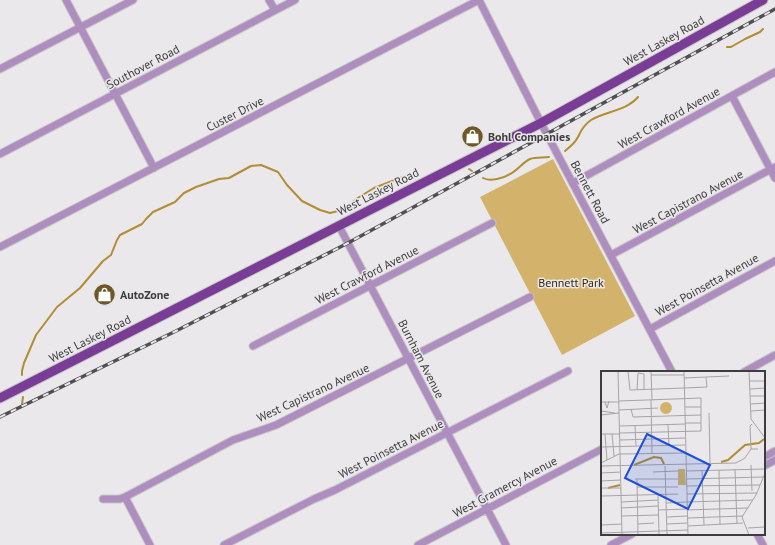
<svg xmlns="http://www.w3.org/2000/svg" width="775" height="545" font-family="'PT Sans',sans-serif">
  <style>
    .green { fill: #d3b26b }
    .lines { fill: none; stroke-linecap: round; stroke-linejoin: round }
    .stream { stroke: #b28d34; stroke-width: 2 }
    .minor-casing { stroke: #c8c6c8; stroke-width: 9 }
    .major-casing { stroke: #c8c6c8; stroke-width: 11 }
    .minor { stroke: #ae8ebe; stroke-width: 7 }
    .major { stroke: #7a3d96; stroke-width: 9 }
    .rail-casing { stroke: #515051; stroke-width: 3.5 }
    .rail { stroke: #eae8eb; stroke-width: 2; stroke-dasharray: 6; stroke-linecap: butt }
    .labels { text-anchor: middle; stroke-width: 3; stroke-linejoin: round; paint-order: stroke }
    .street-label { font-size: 12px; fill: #3e3d3e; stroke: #eae8eb }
    .poi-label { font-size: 12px; font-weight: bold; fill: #3e3d3e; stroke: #eae8eb; text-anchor: start }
    .park-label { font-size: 12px; fill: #392a03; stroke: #eae8eb }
    .inset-river { fill: none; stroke: #b28d34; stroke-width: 2 }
    .inset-road { fill: none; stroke: #a5a4a6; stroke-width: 1 }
    .view { fill: #1d4ed8; fill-opacity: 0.15; stroke: #1d4ed8; stroke-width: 2 }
    .inset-edge { fill: none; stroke: #3e3d3e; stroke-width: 2 }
  </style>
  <rect width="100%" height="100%" fill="#eae8eb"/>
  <path class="green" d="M 553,159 L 635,316 L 562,355 L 480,197 Z"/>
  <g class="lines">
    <path class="stream" d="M 727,47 L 731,47 L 745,39 L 760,32 L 763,29
      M 565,151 C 570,147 575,143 578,137 C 581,130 584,125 591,120 C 606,111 626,111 638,97
      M 469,169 L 472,171
      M 483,178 C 490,182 504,178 510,174 C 518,170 523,162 530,159 C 536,157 543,158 549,157
      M 22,375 L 22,371 L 24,363 L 36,335 L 57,307 L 80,288 L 103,261 L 111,255 L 117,240 L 120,235 L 142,224 L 146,219 L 153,212 L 175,202 L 184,193 L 196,187 L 219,179 L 229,178 L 251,166 L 261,165 L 278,172 L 287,185 L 302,201 L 320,210 L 330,213 L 342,210 L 347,208 L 356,199 L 374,188 L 400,178 L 418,172
      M 22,404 L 23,397"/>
    <defs>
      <path id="minor" d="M 66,0 L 154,168
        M 269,0 L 275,10
        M 479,0 L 541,123 L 672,372
        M 0,69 L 133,0
        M 732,96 L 775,178
        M 0,154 L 295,0
        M 573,183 L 775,72
        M 339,226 L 506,545
        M 0,247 L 479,0
        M 611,255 L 775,167
        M 650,329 L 775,261
        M 253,346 L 492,223
        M 744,372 L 775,355
        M 764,457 L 775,451
        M 764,466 L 775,460
        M 125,497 L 150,545
        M 103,499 L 120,499 L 125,497 L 233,440 L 276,425 L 530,297
        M 757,534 L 763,545
        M 224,545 L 314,499 L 335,490 L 568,371
        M 418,545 L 602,449
        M 611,545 L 632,534"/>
      <path id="major" d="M 0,398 L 541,123 L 763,0"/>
    </defs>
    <use href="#minor" class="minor-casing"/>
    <use href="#major" class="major-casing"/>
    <use href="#minor" class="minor"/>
    <use href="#major" class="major"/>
    <defs>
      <path id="rail" d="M 0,417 L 176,331 L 348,243 L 775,9"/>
    </defs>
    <use href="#rail" class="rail-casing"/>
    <use href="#rail" class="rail"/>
  </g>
  <defs>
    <symbol id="shop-disc" viewBox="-11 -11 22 22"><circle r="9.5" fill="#6e5828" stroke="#eae8eb"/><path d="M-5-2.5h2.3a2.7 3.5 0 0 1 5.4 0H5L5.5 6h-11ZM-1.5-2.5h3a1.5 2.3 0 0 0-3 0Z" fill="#fff"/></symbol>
  </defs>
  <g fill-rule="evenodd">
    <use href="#shop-disc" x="460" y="124" width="25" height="25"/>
    <use href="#shop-disc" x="92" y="282" width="25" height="25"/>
  </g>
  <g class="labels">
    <g class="street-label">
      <text transform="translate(664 41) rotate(-29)" y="4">West Laskey Road</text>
      <text transform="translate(143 67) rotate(-28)" y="4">Southover Road</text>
      <text transform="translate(235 114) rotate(-27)" y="4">Custer Drive</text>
      <text transform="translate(669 118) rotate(-29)" y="4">West Crawford Avenue</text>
      <text transform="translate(378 192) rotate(-27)" y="4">West Laskey Road</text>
      <text transform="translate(590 192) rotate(62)" y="4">Bennett Road</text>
      <text transform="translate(688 202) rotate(-28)" y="4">West Capistrano Avenue</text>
      <text transform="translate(367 275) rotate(-27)" y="4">West Crawford Avenue</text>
      <text transform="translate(707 285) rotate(-29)" y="4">West Poinsetta Avenue</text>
      <text transform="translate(90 339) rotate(-27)" y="4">West Laskey Road</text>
      <text transform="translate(421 359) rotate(63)" y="4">Burnham Avenue</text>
      <text transform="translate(313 393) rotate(-25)" y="4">West Capistrano Avenue</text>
      <text transform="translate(391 449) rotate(-27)" y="4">West Poinsetta Avenue</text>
      <text transform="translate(505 487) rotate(-28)" y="4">West Gramercy Avenue</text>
    </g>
    <g class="poi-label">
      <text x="488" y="141">Bohl Companies</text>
      <text x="120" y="299">AutoZone</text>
    </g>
    <g class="park-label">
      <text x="571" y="287">Bennett Park</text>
    </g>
  </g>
  <g transform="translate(601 371)">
    <rect width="164" height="164" fill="#eae8eb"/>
    <path d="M59 37a6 6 0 1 1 12 0a6 6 0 1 1-12 0ZM 77,98 L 84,98 L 85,114 L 77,114 Z" fill="#d3b26b"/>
    <path class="inset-river" d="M 120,91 L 127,89 L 144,74 L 158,72 L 163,68M 33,94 L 53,86 L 60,87 L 63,93M 7,117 L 19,114"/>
    <path class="inset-road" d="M 17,0 L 21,164M 27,0 L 29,19 L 83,17M 50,0 L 51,29M 83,0 L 87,164M 148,0 L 150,48 L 164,67M 50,4 L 83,4M 83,7 L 128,5M 148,10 L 164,10M 83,17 L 106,16 L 105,7M 149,18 L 164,17M 36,19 L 37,2 L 43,3 L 43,19M 149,25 L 164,25M 50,29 L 51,83M 18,30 L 100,27 L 100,60 L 19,62M 0,31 L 18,31M 4,31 L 6,37 L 8,30M 150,33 L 164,32M 84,36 L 100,36M 30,38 L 32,46 L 100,44M 18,39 L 57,37M 0,40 L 14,42M 150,40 L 164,39M 108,42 L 109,93M 0,44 L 18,42M 84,52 L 100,52M 151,53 L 149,55 L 150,78 L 157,78M 67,54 L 68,75M 19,55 L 84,53M 34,55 L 35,75M 0,63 L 19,63M 4,63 L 6,89M 11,63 L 13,85M 19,69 L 84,67M 0,76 L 84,74M 0,92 L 18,83 L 85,82M 150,94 L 151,120M 0,95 L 135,92 L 144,87 L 150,78M 64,95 L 66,164M 134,98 L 136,153M 118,99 L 119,154M 85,100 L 164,98M 101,100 L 103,154M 52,101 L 77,100M 0,102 L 20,101M 34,108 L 77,108M 36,108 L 37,164M 85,108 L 162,106M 0,110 L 20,109M 85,115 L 159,114M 36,116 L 77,116M 0,117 L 20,117M 86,123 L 156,122M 57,124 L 58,164M 0,125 L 77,123M 0,129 L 0,164M 20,131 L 57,129M 86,131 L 152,129M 65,132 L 86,131M 20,137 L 57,135M 57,139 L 86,138M 86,139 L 147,137M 21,145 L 57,144M 66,146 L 86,145M 86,147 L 142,145M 37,153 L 53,152M 66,153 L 86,152M 0,154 L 21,153M 87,155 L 142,152M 147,157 L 164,156M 0,162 L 87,159M 148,164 L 141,146 L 155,124 L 164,102"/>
    <path class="view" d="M 46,63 L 109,94 L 87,138 L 24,107 Z"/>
    <rect width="164" height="164" class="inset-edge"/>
  </g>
</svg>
